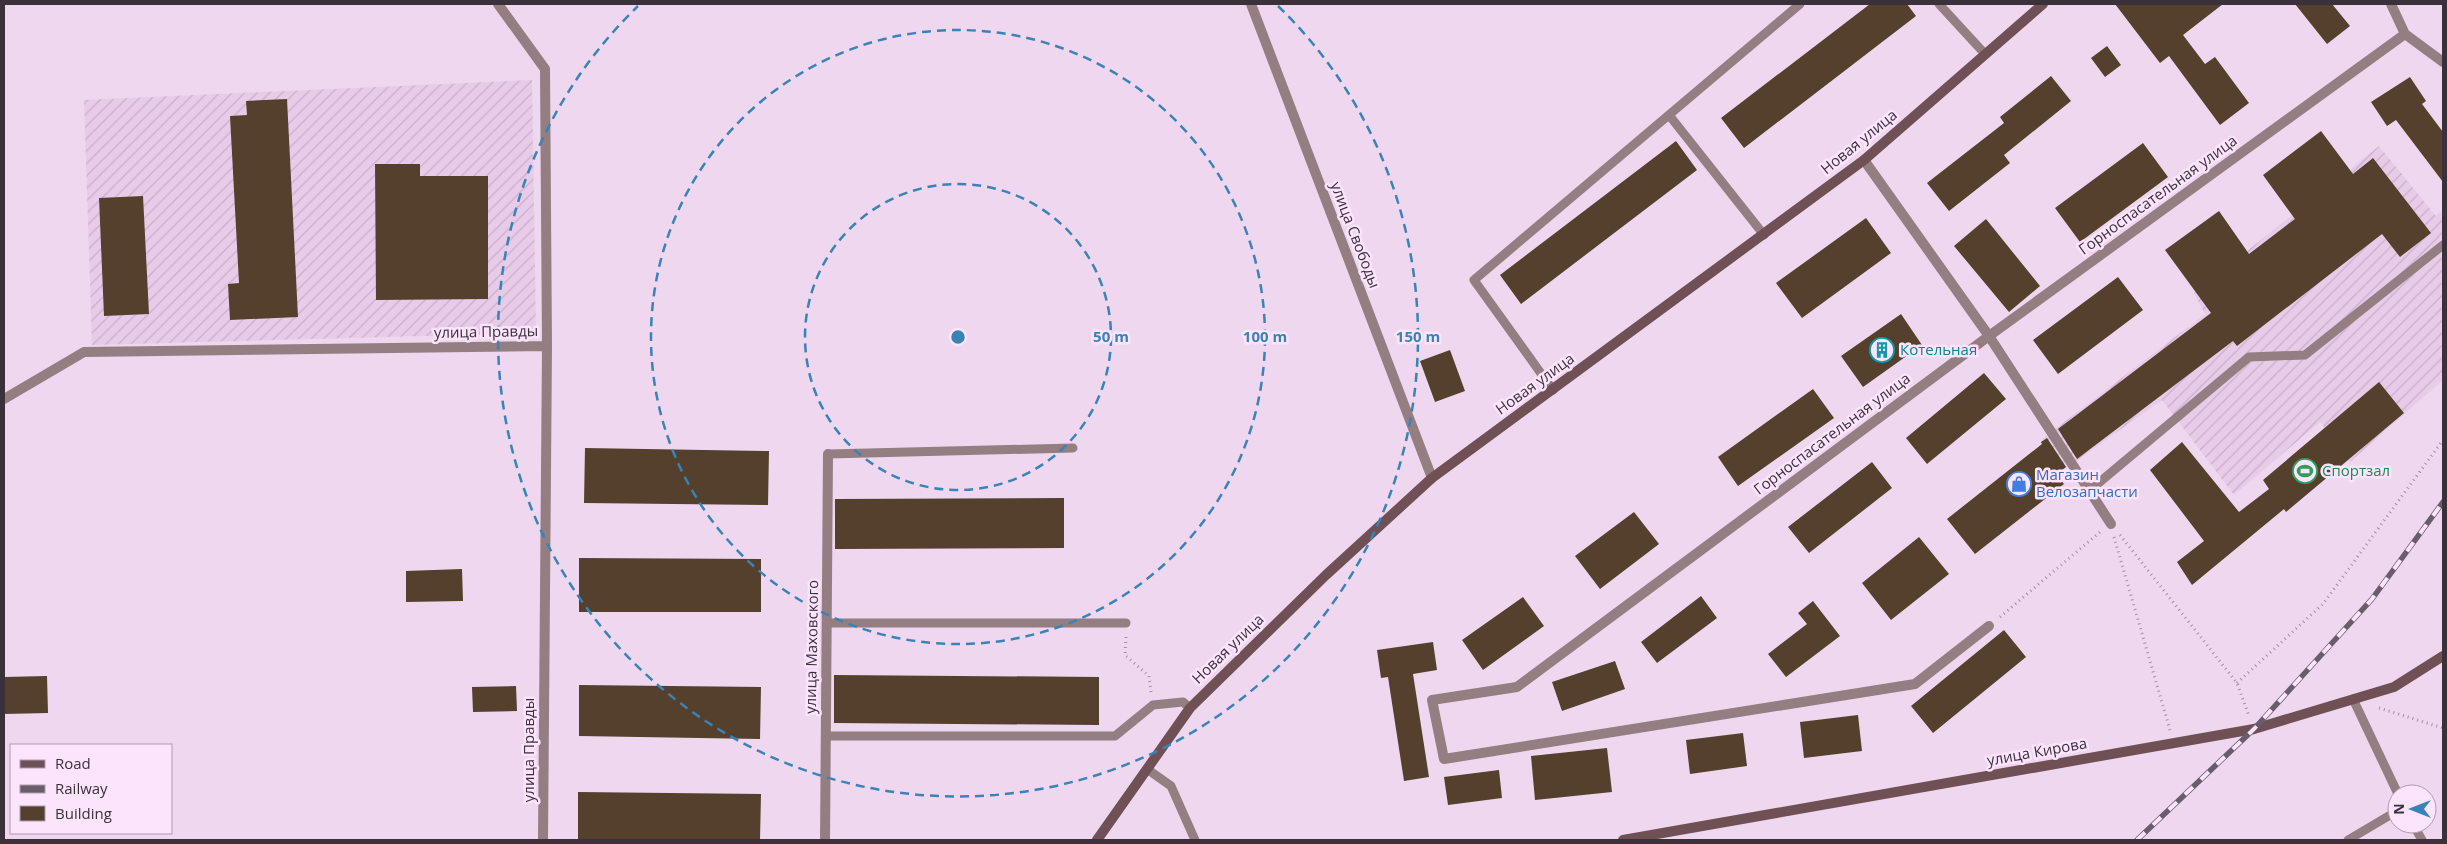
<svg xmlns="http://www.w3.org/2000/svg" width="2447" height="844" font-family="'Open Sans',sans-serif">
  <style>
    .industrial { fill: url(#industrial-furrows) }
    .building { fill: #54402c }
    .lines { fill: none; stroke-linecap: round; stroke-linejoin: round }
    .path { stroke: #a290a2; stroke-width: 3; stroke-dasharray: 1 4; stroke-linecap: butt }
    .lane { stroke: #947e81; stroke-width: 9 }
    .street { stroke: #947e81; stroke-width: 10 }
    .secondary { stroke: #6f5054; stroke-width: 10 }
    .rail-casing { stroke: #6a5d6b; stroke-width: 5.5 }
    .rail { stroke: #fce4fd; stroke-width: 4; stroke-dasharray: 11; stroke-linecap: butt }
    .ring { fill: none; stroke: #3983b6; stroke-width: 2.5; stroke-dasharray: 9 6 }
    .labels { text-anchor: middle; stroke-width: 5; stroke-linejoin: round; paint-order: stroke }
    .street-label { font-size: 15px; fill: #3a313b; stroke: #fce4fd }
    .culture-label { font-size: 15px; fill: #0d838f; stroke: #fce4fd; text-anchor: start }
    .leisure-label { font-size: 15px; fill: #27864d; stroke: #fce4fd; text-anchor: start }
    .shop-label { font-size: 15px; fill: #366cbe; stroke: #fce4fd; text-anchor: start }
    .centre { fill: #3983b6; stroke: #fce4fd; stroke-width: 2.5 }
    .ring-label { font-size: 15px; text-anchor: middle; font-weight: bold; fill: #3983b6; stroke: #fce4fd; stroke-width: 5; stroke-linejoin: round; paint-order: stroke }
  </style>
  <defs>
    <pattern id="industrial-furrows" width="10" height="10" patternUnits="userSpaceOnUse" patternTransform="scale(1.25)"><rect width="10" height="10" fill="#e8cbe9"/><path d="M-1 1l2-2M0 10L10 0M9 11l2-2" fill="none" stroke="#c8afc9"/></pattern>
  </defs>
  <rect width="100%" height="100%" fill="#efd7ef"/>
  <path class="industrial" d="M 532,80 L 536,333 L 92,345 L 84,100 Z
    M 2379,146 L 2436,216 L 2443,210 L 2443,380 L 2350,462 L 2320,422 L 2234,495 L 2162,400 L 2065,469 L 2042,439 L 2205,314 L 2194,293 Z"/>
  <path class="building" d="M 1870,4 L 1907,4 L 1916,16 L 1744,148 L 1721,118 Z
    M 2115,4 L 2223,4 L 2183,35 L 2205,64 L 2215,57 L 2249,103 L 2220,125 L 2169,56 L 2160,63 Z
    M 2295,4 L 2332,4 L 2350,26 L 2327,44 Z
    M 2107,46 L 2121,65 L 2105,77 L 2091,58 Z
    M 2051,76 L 2071,101 L 2004,155 L 2010,163 L 1949,211 L 1927,183 L 2004,123 L 2000,117 Z
    M 2410,77 L 2426,101 L 2422,104 L 2443,132 L 2443,182 L 2396,120 L 2387,126 L 2371,102 Z
    M 287,99 L 298,317 L 230,320 L 228,284 L 239,283 L 230,116 L 247,115 L 246,101 Z
    M 2321,131 L 2353,174 L 2373,158 L 2431,233 L 2400,257 L 2382,234 L 2237,346 L 2233,341 L 2077,459 L 2058,429 L 2211,313 L 2165,250 L 2219,211 L 2249,254 L 2295,219 L 2263,175 Z
    M 1676,141 L 1697,170 L 1521,304 L 1500,275 Z
    M 2143,143 L 2168,177 L 2080,242 L 2055,208 Z
    M 375,164 L 420,164 L 420,176 L 488,176 L 488,299 L 376,300 Z
    M 143,196 L 149,314 L 104,316 L 99,198 Z
    M 1866,218 L 1891,253 L 1802,318 L 1776,283 Z
    M 1986,219 L 2040,286 L 2009,312 L 1954,246 Z
    M 2118,277 L 2143,310 L 2058,374 L 2033,340 Z
    M 1901,314 L 1922,345 L 1863,387 L 1841,356 Z
    M 1450,350 L 1465,391 L 1435,402 L 1420,361 Z
    M 1984,373 L 2006,399 L 1927,464 L 1906,438 Z
    M 2379,382 L 2404,413 L 2286,512 L 2284,509 L 2192,585 L 2177,562 L 2204,541 L 2150,470 L 2182,442 L 2239,512 L 2269,489 L 2263,480 Z
    M 1813,389 L 1834,418 L 1738,486 L 1718,457 Z
    M 2047,438 L 2066,467 L 2056,475 L 2064,484 L 1975,554 L 1947,519 L 2042,444 L 2041,442 Z
    M 585,448 L 769,451 L 768,505 L 584,503 Z
    M 1872,462 L 1892,488 L 1809,553 L 1788,527 Z
    M 1064,498 L 1064,548 L 835,549 L 835,499 Z
    M 1634,512 L 1659,544 L 1600,589 L 1575,556 Z
    M 1919,537 L 1949,574 L 1891,620 L 1862,583 Z
    M 579,558 L 761,559 L 761,612 L 579,612 Z
    M 462,569 L 463,601 L 406,602 L 406,571 Z
    M 1701,596 L 1717,618 L 1657,663 L 1641,642 Z
    M 1523,597 L 1544,626 L 1483,670 L 1462,640 Z
    M 1813,601 L 1840,636 L 1786,677 L 1768,654 L 1807,624 L 1798,613 Z
    M 2004,630 L 2026,657 L 1933,733 L 1911,706 Z
    M 1433,642 L 1437,670 L 1413,674 L 1429,777 L 1404,781 L 1388,677 L 1381,678 L 1377,650 Z
    M 1615,661 L 1625,689 L 1562,711 L 1552,682 Z
    M 834,675 L 1099,677 L 1099,725 L 834,723 Z
    M 47,676 L 48,713 L 4,714 L 4,677 Z
    M 579,685 L 761,687 L 760,739 L 579,736 Z
    M 516,686 L 517,711 L 473,712 L 472,687 Z
    M 1858,715 L 1862,751 L 1804,758 L 1800,722 Z
    M 1743,733 L 1747,766 L 1690,774 L 1686,740 Z
    M 1607,748 L 1612,792 L 1535,800 L 1531,756 Z
    M 1499,770 L 1502,798 L 1448,805 L 1444,777 Z
    M 578,792 L 761,794 L 760,840 L 578,840 Z"/>
  <g class="lines">
    <path class="path" d="M 2120,535 L 2237,683 L 2249,716
      M 2114,537 L 2170,730
      M 2000,617 L 2100,532
      M 1126,637 L 1125,655 L 1149,676 L 1151,692
      M 2237,683 L 2323,604 L 2443,440
      M 2379,708 L 2443,728"/>
    <path class="lane" d="M 1939,4 L 1985,54
      M 1669,115 L 1764,235
      M 1553,390 L 1474,280 L 1800,4
      M 828,454 L 1073,448
      M 2089,491 L 2249,357 L 2305,355 L 2443,245
      M 828,623 L 1126,623
      M 2353,699 L 2398,794
      M 826,736 L 1115,736 L 1153,705 L 1183,702 L 1190,708
      M 1147,769 L 1171,786 L 1195,840
      M 2413,824 L 2422,840
      M 2348,840 L 2397,811"/>
    <path class="street" d="M 498,4 L 545,69 L 547,346
      M 1251,4 L 1432,478
      M 2391,4 L 2405,34 L 2443,62
      M 1864,160 L 1989,336 L 2111,524
      M 4,399 L 84,352 L 547,346 L 543,840
      M 1989,626 L 1915,684 L 1444,759 L 1432,700 L 1517,687 L 1989,336 L 2405,34
      M 825,840 L 828,454"/>
    <path class="secondary" d="M 1097,840 L 1190,708 L 1326,575 L 1432,478 L 1864,160 L 2043,4
      M 1623,840 L 2254,729 L 2394,687 L 2443,656"/>
    <defs>
      <path id="rail" d="M 2137,840 L 2254,729 L 2372,599 L 2443,502"/>
    </defs>
    <use href="#rail" class="rail-casing"/>
    <use href="#rail" class="rail"/>
  </g>
  <g class="ring">
    <circle cx="958" cy="337" r="153"/>
    <circle cx="958" cy="337" r="307"/>
    <path d="M1278 6A460 460 0 1 1 638 6"/>
  </g>
  <defs>
    <symbol id="building-ring" viewBox="-11 -11 22 22"><circle r="9.5" fill="#fce4fd" stroke="#0f9aa8" stroke-width="1.5"/><path d="M-4-6H4V6H1V3H-1V6H-4ZM-2.5-4.3h1.7v1.8h-1.7ZM.8-4.3h1.7v1.8H.8ZM-2.5-1h1.7V.8h-1.7ZM.8-1h1.7V.8H.8Z" fill="#0f9aa8"/></symbol>
    <symbol id="stadium-ring" viewBox="-11 -11 22 22"><circle r="9.5" fill="#fce4fd" stroke="#2e9e5b" stroke-width="1.5"/><path d="M0-5a6.5 5 0 1 0 0 10a6.5 5 0 1 0 0-10ZM-3.5-1.8h7v3.6h-7Z" fill="#2e9e5b"/></symbol>
    <symbol id="shop-ring" viewBox="-11 -11 22 22"><circle r="9.5" fill="#fce4fd" stroke="#3f7fe0" stroke-width="1.5"/><path d="M-5-2.5h2.3a2.7 3.5 0 0 1 5.4 0H5L5.5 6h-11ZM-1.5-2.5h3a1.5 2.3 0 0 0-3 0Z" fill="#3f7fe0"/></symbol>
  </defs>
  <g fill-rule="evenodd">
    <use href="#building-ring" x="1868" y="336" width="28" height="28"/>
    <use href="#stadium-ring" x="2291" y="457" width="28" height="28"/>
    <use href="#shop-ring" x="2005" y="470" width="28" height="28"/>
  </g>
  <g class="labels">
    <g class="street-label">
      <text transform="translate(1859 142) rotate(-39)" y="5">Новая улица</text>
      <text transform="translate(2158 195) rotate(-36)" y="5">Горноспасательная улица</text>
      <text transform="translate(1355 235) rotate(69)" y="5">улица Свободы</text>
      <text transform="translate(486 332) rotate(-1)" y="5">улица Правды</text>
      <text transform="translate(1535 384) rotate(-36)" y="5">Новая улица</text>
      <text transform="translate(1832 434) rotate(-37)" y="5">Горноспасательная улица</text>
      <text transform="translate(812 647) rotate(-89)" y="5">улица Маховского</text>
      <text transform="translate(1228 649) rotate(-44)" y="5">Новая улица</text>
      <text transform="translate(529 750) rotate(-90)" y="5">улица Правды</text>
      <text transform="translate(2037 752) rotate(-10)" y="5">улица Кирова</text>
    </g>
    <g class="culture-label">
      <text x="1900" y="355">Котельная</text>
    </g>
    <g class="leisure-label">
      <text x="2322" y="476">Спортзал</text>
    </g>
    <g class="shop-label">
      <text x="2036" y="480">Магазин<tspan x="2036" dy="17">Велозапчасти</tspan></text>
    </g>
  </g>
  <circle cx="958" cy="337" r="8" class="centre"/>
  <g class="ring-label">
    <text x="1111" y="342">50 m</text>
    <text x="1265" y="342">100 m</text>
    <text x="1418" y="342">150 m</text>
  </g>
  <rect width="2447" height="844" fill="none" stroke="#3a313b" stroke-width="10"/>
  <rect x="10" y="744" width="162" height="90" fill="#fce4fd" stroke="#ae9caf"/>
  <rect x="20" y="760" width="25" height="8" fill="#6f5054" stroke="#ae9caf"/>
  <text x="55" y="769" font-size="15" fill="#3a313b">Road</text>
  <rect x="20" y="785" width="25" height="8" fill="#6a5d6b" stroke="#ae9caf"/>
  <text x="55" y="794" font-size="15" fill="#3a313b">Railway</text>
  <rect x="20" y="806" width="25" height="15" fill="#54402c" stroke="#ae9caf"/>
  <text x="55" y="819" font-size="15" fill="#3a313b">Building</text>
  <g transform="translate(2412 809) rotate(270)"><circle r="24" fill="#fce4fd" stroke="#ae9caf"/>
  <path d="M0-4L9 19L0 12L-9 19Z" fill="#3983b6"/>
  <text y="-8" font-size="14" font-weight="bold" text-anchor="middle" fill="#3a313b">N</text>
  </g>
</svg>
